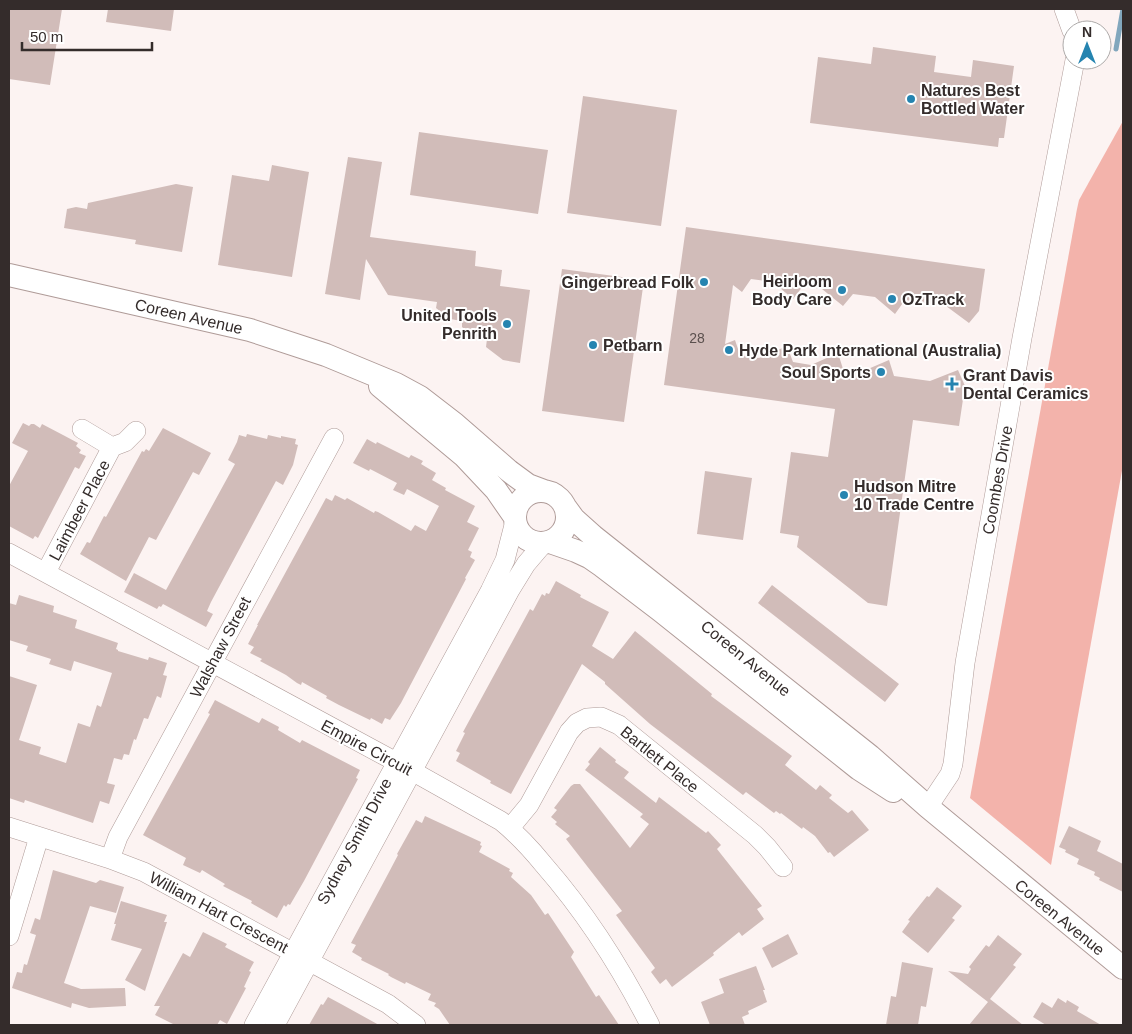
<svg xmlns="http://www.w3.org/2000/svg" width="1132" height="1034" font-family="Arial,sans-serif">
  <style>
    .green { fill: #f3b3ab }
    .lines { fill: none; stroke-linecap: round; stroke-linejoin: round }
    .stream { stroke: #82a7bd; stroke-width: 5 }
    .building { fill: #d1bcb9 }
    .minor-casing { stroke: #af9b98; stroke-width: 20 }
    .tertiary-casing { stroke: #af9b98; stroke-width: 24 }
    .minor { stroke: #fff; stroke-width: 19 }
    .tertiary { stroke: #fff; stroke-width: 22 }
    .poi-dot { fill: #2584b0; stroke: #fff; stroke-width: 2 }
    .labels { text-anchor: middle; stroke-width: 4; stroke-linejoin: round; paint-order: stroke }
    .number-label { font-size: 14px; fill: #5b504e }
    .poi-label { font-size: 16px; font-weight: bold; fill: #342c2b; stroke: #fff; text-anchor: start }
    .street-label { font-size: 16px; fill: #342c2b; stroke: #fff }
  </style>
  <rect width="100%" height="100%" fill="#fcf3f2"/>
  <path class="green" d="M 1123,121 L 1123,465 L 1051,865 L 970,798 L 1077,209 L 1079,200 Z"/>
  <g class="lines">
    <path class="stream" d="M 1116,49 L 1123,9"/>
  </g>
  <path class="building" d="M 9,9 L 62,9 L 50,85 L 9,79 Z
    M 108,9 L 174,9 L 171,31 L 106,22 Z
    M 873,47 L 936,56 L 934,72 L 971,77 L 973,60 L 1014,66 L 1004,138 L 999,138 L 998,147 L 810,123 L 818,57 L 871,64 Z
    M 583,96 L 677,110 L 661,226 L 567,213 Z
    M 419,132 L 548,150 L 538,214 L 410,195 Z
    M 348,157 L 382,162 L 370,237 L 476,251 L 475,266 L 502,270 L 500,286 L 530,290 L 520,363 L 503,360 L 486,347 L 487,339 L 475,338 L 462,327 L 462,321 L 450,319 L 436,308 L 437,302 L 388,295 L 366,259 L 360,300 L 325,294 Z
    M 272,165 L 309,172 L 292,277 L 218,265 L 232,175 L 269,181 Z
    M 176,184 L 193,187 L 182,252 L 135,244 L 136,240 L 64,228 L 67,209 L 76,207 L 87,209 L 88,203 Z
    M 686,227 L 985,269 L 979,311 L 969,323 L 946,306 L 905,300 L 895,314 L 875,297 L 853,294 L 843,306 L 822,289 L 803,286 L 793,299 L 773,282 L 751,279 L 742,292 L 733,285 L 725,344 L 735,340 L 740,355 L 759,358 L 787,346 L 793,362 L 811,365 L 838,353 L 843,369 L 861,372 L 889,360 L 894,376 L 930,381 L 958,370 L 965,386 L 959,426 L 913,420 L 887,606 L 868,603 L 797,547 L 799,536 L 780,533 L 791,452 L 828,457 L 835,409 L 664,385 Z
    M 562,269 L 644,280 L 624,422 L 542,411 Z
    M 23,423 L 29,426 L 31,424 L 34,424 L 40,428 L 42,424 L 63,435 L 78,443 L 76,446 L 81,450 L 79,453 L 86,456 L 79,469 L 75,467 L 38,538 L 35,536 L 33,539 L 9,526 L 9,486 L 28,451 L 12,443 Z
    M 163,428 L 211,453 L 199,475 L 193,472 L 156,540 L 149,537 L 126,581 L 80,554 L 87,542 L 90,543 L 104,516 L 106,517 L 142,451 L 144,452 L 146,449 L 149,451 Z
    M 247,434 L 267,439 L 268,435 L 281,438 L 281,436 L 296,439 L 295,444 L 298,445 L 293,465 L 283,485 L 276,481 L 211,602 L 207,611 L 213,614 L 206,627 L 163,604 L 161,607 L 159,606 L 157,609 L 124,592 L 134,573 L 166,590 L 235,464 L 228,460 L 237,442 L 239,435 L 246,437 Z
    M 367,439 L 376,444 L 377,442 L 409,458 L 411,455 L 423,461 L 421,464 L 436,473 L 432,480 L 446,488 L 445,490 L 475,506 L 467,522 L 479,528 L 468,550 L 472,552 L 470,557 L 475,560 L 465,578 L 466,579 L 401,703 L 390,720 L 385,718 L 382,724 L 371,718 L 370,720 L 339,705 L 326,698 L 327,696 L 302,682 L 301,685 L 297,683 L 286,675 L 260,661 L 262,659 L 250,653 L 254,647 L 248,644 L 258,625 L 257,625 L 326,498 L 332,501 L 335,495 L 345,500 L 347,498 L 374,513 L 375,511 L 378,512 L 411,531 L 415,525 L 426,531 L 439,506 L 407,489 L 404,495 L 393,490 L 397,483 L 370,469 L 369,471 L 353,463 Z
    M 705,471 L 752,478 L 743,540 L 697,534 Z
    M 556,581 L 581,595 L 580,597 L 609,612 L 592,646 L 613,659 L 635,631 L 712,694 L 711,696 L 792,756 L 785,765 L 816,790 L 820,785 L 832,795 L 829,798 L 848,813 L 852,810 L 869,830 L 834,857 L 830,852 L 828,853 L 815,836 L 803,827 L 802,829 L 781,813 L 780,814 L 776,811 L 774,813 L 746,792 L 743,795 L 650,724 L 605,684 L 605,682 L 582,664 L 511,794 L 490,783 L 491,781 L 456,761 L 460,753 L 456,751 L 465,733 L 463,732 L 530,609 L 533,611 L 542,594 L 545,596 L 546,593 L 549,594 Z
    M 772,585 L 899,684 L 885,702 L 758,603 Z
    M 19,595 L 54,606 L 53,612 L 77,620 L 75,628 L 118,643 L 116,649 L 118,650 L 118,651 L 148,660 L 149,657 L 167,663 L 163,675 L 167,676 L 161,698 L 157,696 L 148,719 L 144,718 L 136,740 L 134,739 L 129,755 L 124,754 L 122,760 L 114,758 L 107,783 L 115,785 L 109,804 L 100,801 L 93,823 L 25,800 L 24,803 L 9,798 L 9,676 L 37,685 L 19,740 L 41,747 L 39,754 L 66,763 L 78,723 L 90,727 L 97,705 L 101,707 L 112,673 L 74,661 L 71,671 L 49,664 L 51,659 L 26,651 L 28,646 L 9,640 L 9,603 L 16,605 Z
    M 215,700 L 259,723 L 262,718 L 279,727 L 278,730 L 300,743 L 302,740 L 360,770 L 356,778 L 358,779 L 304,881 L 290,905 L 288,904 L 286,907 L 284,905 L 277,918 L 251,903 L 252,901 L 223,886 L 225,884 L 202,870 L 200,873 L 183,865 L 186,858 L 143,835 L 210,714 L 208,713 Z
    M 600,747 L 616,760 L 615,762 L 629,772 L 624,778 L 656,803 L 659,797 L 706,833 L 708,831 L 721,845 L 717,849 L 762,906 L 757,909 L 764,919 L 742,936 L 739,932 L 713,953 L 714,955 L 672,987 L 666,979 L 660,984 L 651,972 L 655,968 L 616,915 L 622,911 L 566,839 L 570,836 L 555,824 L 557,822 L 551,817 L 557,810 L 554,808 L 571,786 L 574,784 L 580,784 L 630,848 L 649,824 L 640,817 L 643,814 L 585,770 L 590,764 L 588,762 Z
    M 425,816 L 481,842 L 480,845 L 482,846 L 479,852 L 510,869 L 509,871 L 513,873 L 511,877 L 531,895 L 545,915 L 548,913 L 574,952 L 571,957 L 596,997 L 599,995 L 619,1025 L 450,1025 L 439,1009 L 434,1006 L 436,1003 L 428,1000 L 431,994 L 406,982 L 405,984 L 391,977 L 388,975 L 389,974 L 361,960 L 362,958 L 352,952 L 356,945 L 351,943 L 388,874 L 398,855 L 397,854 L 416,820 L 422,823 Z
    M 1069,826 L 1101,841 L 1097,851 L 1123,864 L 1123,892 L 1099,880 L 1100,878 L 1094,875 L 1095,872 L 1077,864 L 1079,859 L 1065,852 L 1066,850 L 1059,847 Z
    M 53,870 L 96,883 L 100,880 L 124,887 L 116,913 L 90,906 L 64,983 L 81,989 L 125,988 L 126,1006 L 89,1008 L 72,1003 L 71,1008 L 12,988 L 17,972 L 22,973 L 24,964 L 27,965 L 36,935 L 30,933 L 35,918 L 40,920 Z
    M 937,887 L 962,906 L 952,918 L 955,920 L 928,953 L 902,932 L 910,921 L 908,920 L 927,896 L 929,897 Z
    M 121,901 L 167,915 L 164,922 L 167,922 L 145,991 L 125,980 L 142,949 L 111,940 L 116,924 L 114,924 Z
    M 203,932 L 227,944 L 225,947 L 254,962 L 249,971 L 251,972 L 244,987 L 246,988 L 227,1024 L 220,1020 L 217,1025 L 175,1025 L 155,1015 L 160,1006 L 154,1006 L 183,953 L 190,957 Z
    M 788,934 L 798,954 L 772,968 L 762,948 Z
    M 998,935 L 1022,954 L 1013,965 L 1016,967 L 990,999 L 1023,1025 L 969,1025 L 988,1002 L 948,971 L 968,974 L 971,969 L 969,967 L 986,945 L 989,947 Z
    M 902,962 L 933,968 L 926,1007 L 921,1006 L 918,1025 L 886,1025 L 891,996 L 896,997 Z
    M 756,966 L 765,990 L 763,990 L 767,1002 L 748,1011 L 749,1014 L 742,1017 L 745,1025 L 710,1025 L 701,1002 L 724,993 L 719,979 Z
    M 328,997 L 341,1004 L 379,1025 L 309,1025 L 321,1004 L 323,1005 Z
    M 1058,998 L 1066,1003 L 1067,1000 L 1079,1007 L 1077,1011 L 1101,1025 L 1046,1025 L 1033,1017 L 1042,1002 L 1052,1008 Z"/>
  <g class="lines">
    <defs>
      <path id="minor" d="M 1064,9 L 1072,31
        M 112,447 L 125,442 L 136,431
        M 9,553 L 387,757 L 501,821 C 517,834 531,849 544,865 C 586,913 621,968 650,1025
        M 46,572 L 112,447 L 82,429
        M 928,807 L 950,774 L 953,764 L 965,663 L 1022,338 L 1075,60
        M 9,827 L 110,859 L 144,872 L 388,1004 L 416,1025
        M 510,828 L 529,805 L 569,732 L 577,723 L 587,718 L 601,717 L 619,725 L 755,835 L 767,847 L 783,867
        M 110,859 L 118,837 L 334,438
        M 9,936 L 39,837
        M 254,1025 L 490,591 L 505,560 L 515,521
        M 275,1025 L 510,590 L 526,564 L 543,544"/>
      <path id="tertiary" d="M 9,275 L 250,330 L 326,355 L 396,384 L 420,397 L 455,424 L 509,471 L 528,485 L 544,491
        M 380,386 L 464,456 L 496,490 L 514,516
        M515 517a26 26 0 1 1 52 0a26 26 0 1 1-52 0Z
        M 566,508 L 574,519 L 593,536 L 870,756 L 928,807 L 1123,968
        M 550,542 L 576,551 L 589,557 L 602,566 L 661,611 L 859,769 L 893,791"/>
    </defs>
    <use href="#minor" class="minor-casing"/>
    <use href="#tertiary" class="tertiary-casing"/>
    <use href="#minor" class="minor"/>
    <use href="#tertiary" class="tertiary"/>
  </g>
  <g class="poi-dot">
    <circle cx="911" cy="99" r="5"/>
    <circle cx="704" cy="282" r="5"/>
    <circle cx="842" cy="290" r="5"/>
    <circle cx="892" cy="299" r="5"/>
    <circle cx="507" cy="324" r="5"/>
    <circle cx="593" cy="345" r="5"/>
    <circle cx="729" cy="350" r="5"/>
    <circle cx="881" cy="372" r="5"/>
    <path d="M949.5 376.5h5v5h5v5h-5v5h-5v-5h-5v-5h5z"/>
    <circle cx="844" cy="495" r="5"/>
  </g>
  <g class="labels">
    <g class="number-label">
      <text x="697" y="343">28</text>
    </g>
    <g class="poi-label">
      <text x="921" y="96">Natures Best<tspan x="921" dy="18">Bottled Water</tspan></text>
      <text x="832" y="287" text-anchor="end">Heirloom<tspan x="832" dy="18">Body Care</tspan></text>
      <text x="694" y="288" text-anchor="end">Gingerbread Folk</text>
      <text x="902" y="305">OzTrack</text>
      <text x="497" y="321" text-anchor="end">United Tools<tspan x="497" dy="18">Penrith</tspan></text>
      <text x="603" y="351">Petbarn</text>
      <text x="739" y="356">Hyde Park International (Australia)</text>
      <text x="871" y="378" text-anchor="end">Soul Sports</text>
      <text x="963" y="381">Grant Davis<tspan x="963" dy="18">Dental Ceramics</tspan></text>
      <text x="854" y="492">Hudson Mitre<tspan x="854" dy="18">10 Trade Centre</tspan></text>
    </g>
    <g class="street-label">
      <text transform="translate(189 316) rotate(13)" y="6">Coreen Avenue</text>
      <text transform="translate(997 480) rotate(-80)" y="6">Coombes Drive</text>
      <text transform="translate(79 510) rotate(-62)" y="6">Laimbeer Place</text>
      <text transform="translate(220 647) rotate(-62)" y="6">Walshaw Street</text>
      <text transform="translate(746 658) rotate(39)" y="6">Coreen Avenue</text>
      <text transform="translate(367 747) rotate(28)" y="6">Empire Circuit</text>
      <text transform="translate(660 759) rotate(39)" y="6">Bartlett Place</text>
      <text transform="translate(354 841) rotate(-62)" y="6">Sydney Smith Drive</text>
      <text transform="translate(219 912) rotate(28)" y="6">William Hart Crescent</text>
      <text transform="translate(1060 917) rotate(39)" y="6">Coreen Avenue</text>
    </g>
  </g>
  <rect width="1132" height="1034" fill="none" stroke="#342c2b" stroke-width="20"/>
  <g transform="translate(1087 45)"><circle r="24" fill="#ffffff" stroke="#aeabaa"/>
  <path d="M0-4L9 19L0 12L-9 19Z" fill="#2584b0"/>
  <text y="-8" font-size="14" font-weight="bold" text-anchor="middle" fill="#342c2b">N</text>
  </g>
  <path d="M22 42v8h130v-8" fill="none" stroke="#342c2b" stroke-width="2.5"/>
  <text x="30" y="42" font-size="15" fill="#342c2b" stroke="#ffffff" stroke-width="4" paint-order="stroke">50 m</text>
</svg>
